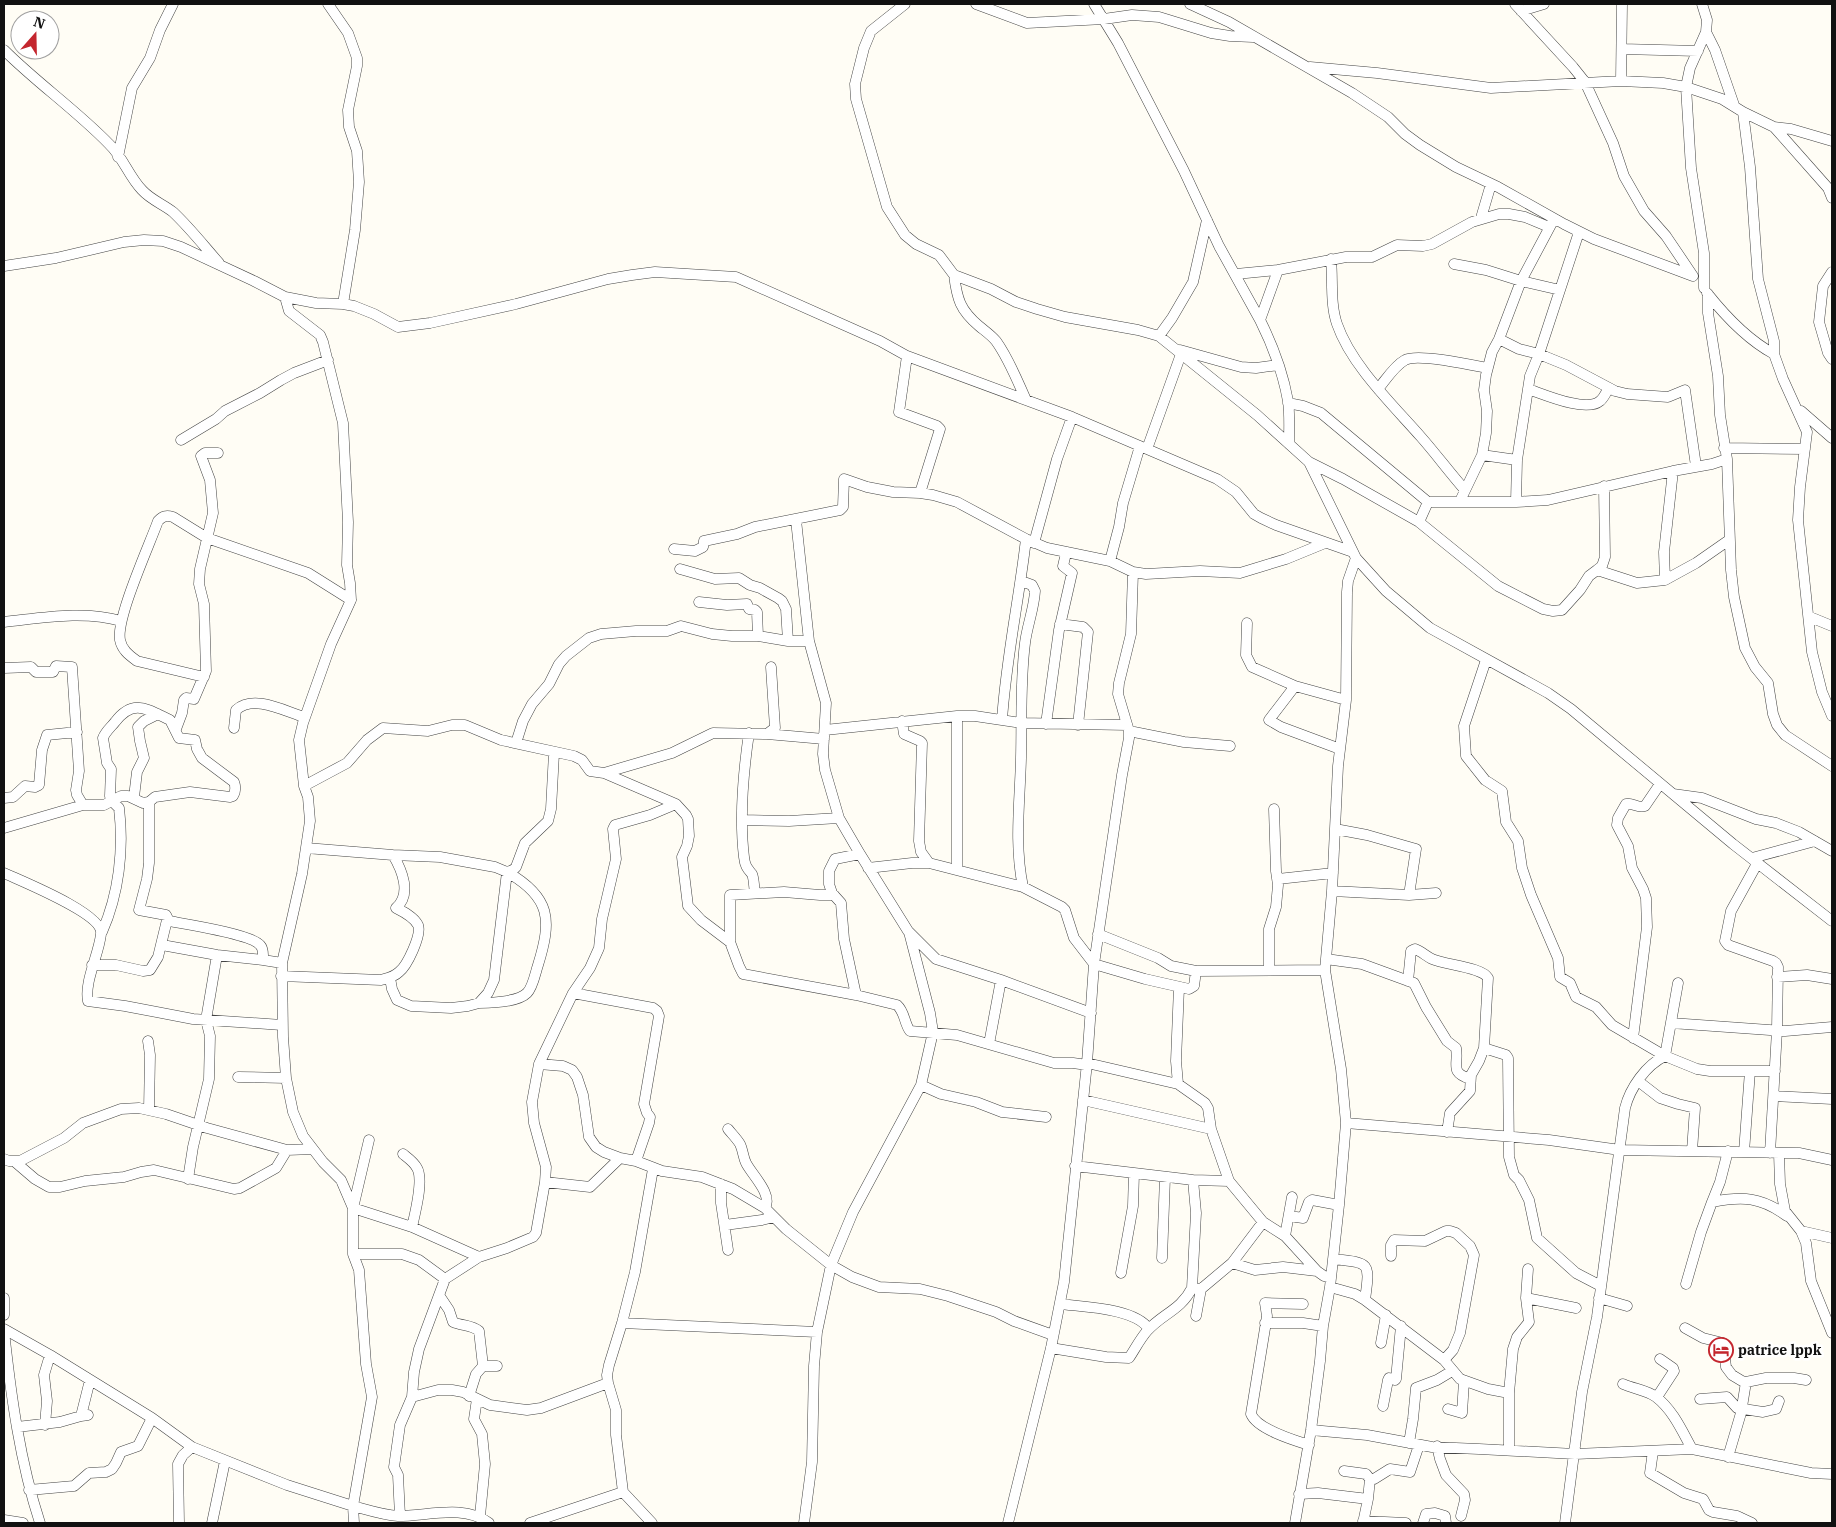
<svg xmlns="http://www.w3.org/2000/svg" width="1836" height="1527" font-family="'IBM Plex Serif',serif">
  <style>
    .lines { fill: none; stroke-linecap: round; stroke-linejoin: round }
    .street-casing { stroke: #444; stroke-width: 11 }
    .street { stroke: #fff; stroke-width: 10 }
    .labels { text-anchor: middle; stroke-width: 5; stroke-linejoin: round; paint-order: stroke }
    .poi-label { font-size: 14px; font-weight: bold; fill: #111; stroke: #fff; text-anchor: start }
  </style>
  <rect width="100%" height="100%" fill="#fffdf5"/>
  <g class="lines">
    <defs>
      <path id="street" d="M 328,4 L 348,33 L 357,58 L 357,66 L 348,110 L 349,127 L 357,151 L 359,182 L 355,230 L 343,304
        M 905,4 L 871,31 L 864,48 L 855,84 L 856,99 L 887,207 L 905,235 L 916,244 L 939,255 L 954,275 L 991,289 L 1016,302 L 1037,309 L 1065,317 L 1138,330 L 1159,336 L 1172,318 L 1193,282 L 1207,220
        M 976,4 L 1027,23 L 1104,19 L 1132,15 L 1159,17 L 1211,33 L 1230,36 L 1253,37
        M 1094,4 L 1118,43 L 1184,171 L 1219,246 L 1260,320
        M 1190,4 L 1229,22 L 1352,93 L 1388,117 L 1405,134 L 1420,145 L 1456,167 L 1498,187 L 1564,224 L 1594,239 L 1693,276
        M 1515,4 L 1573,67 L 1585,82 L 1613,143 L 1624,176 L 1644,211 L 1666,236 L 1693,276
        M 1521,11 L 1544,4
        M 1706,32 L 1715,50 L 1734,105
        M 1622,49 L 1698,51
        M 4,50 C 37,83 76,110 109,144 C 123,157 129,177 142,190 C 151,200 163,204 173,212 C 190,228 204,246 219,263
        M 1310,67 L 1377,73 L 1491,88 L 1621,81 L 1663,83 L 1686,87 L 1690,68 L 1706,32 L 1707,20 L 1702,4
        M 1621,81 L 1622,4
        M 1743,112 L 1774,127 L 1828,188 L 1832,198
        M 1774,127 L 1791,129 L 1832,141
        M 118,157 L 132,88 L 150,58 L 160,30 L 173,4
        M 1481,218 L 1491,184
        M 1331,259 C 1333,280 1330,304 1337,324 C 1351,365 1393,405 1421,437 C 1436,454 1450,473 1465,490
        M 1454,264 L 1486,270 L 1521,281 L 1560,290
        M 4,266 L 56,258 L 124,242 L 144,240 L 163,241 L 181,247 L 254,281 L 285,297 L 316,303 L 343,304 L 354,306 L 374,314 L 398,327 L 430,323 L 516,304 L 608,279 L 632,275 L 655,272 L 736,277 L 880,341 L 907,356 L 1072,417 L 1217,479 L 1236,492 L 1254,514 L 1261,518 L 1276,525 L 1353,552
        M 1832,272 L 1823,286 L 1819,322 L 1828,353 L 1832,359
        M 1236,274 L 1278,270
        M 954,275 C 957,299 960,310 979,326 C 985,331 991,335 996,341 C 1009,359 1017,380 1026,400
        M 1704,288 L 1704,253 L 1691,168 L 1686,87 L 1722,99 L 1743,112 L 1750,167 L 1758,279 L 1774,341 L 1774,354 L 1783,379 L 1807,432 L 1800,487 L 1798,520 L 1812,652 L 1822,692 L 1832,716
        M 1707,293 C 1726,317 1748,340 1774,354
        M 1708,294 L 1708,313 L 1718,376 L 1720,415 L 1727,459 L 1731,570 L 1734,597 L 1745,648 L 1755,667 L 1768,683 L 1773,714 L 1777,725 L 1785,735 L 1832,766
        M 285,297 L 289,311 L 320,335 L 323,342 L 343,423 L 348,522 L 347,565 L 350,583 L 351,600
        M 1159,336 L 1257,415 L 1309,462 L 1356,558 L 1386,591 L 1430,628 L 1548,693 L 1571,709 L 1733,844 L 1832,921
        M 1499,339 L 1519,349 L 1539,354 L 1566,365 L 1615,391 L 1627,394 L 1668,397 L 1685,390 L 1696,466
        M 1180,350 L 1241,367 L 1256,368 L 1278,365
        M 907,356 L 899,412 L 937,426 L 940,429 L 920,493
        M 1378,389 C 1385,381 1394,366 1405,360 C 1417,353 1472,365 1487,368
        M 1528,389 C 1543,394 1586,413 1600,401 C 1604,398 1606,392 1609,388
        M 1288,403 L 1303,406 L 1321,413 L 1428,502 L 1516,502 L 1548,500 L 1673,471 L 1712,464 L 1727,459
        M 1801,411 L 1832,438
        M 181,440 L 216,419 L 225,411 L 260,393 L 281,380 L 294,373 L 328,360
        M 1289,444 C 1289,430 1290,415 1288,401 C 1283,373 1273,346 1260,320 L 1278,270 L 1346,257 L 1372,257 L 1397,245 L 1423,246 L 1432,244 L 1472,222 L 1499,214 L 1509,214 L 1525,217 L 1549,227
        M 1724,448 L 1805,449
        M 1147,449 L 1181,354
        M 1482,455 L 1517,460
        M 1309,462 L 1343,479 L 1419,522 L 1498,586 L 1543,609 L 1553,611 L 1562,610 L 1580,590 L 1589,576 L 1597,570 L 1637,583 L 1665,580 L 1664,552 L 1673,471
        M 1460,501 L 1482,455 L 1486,433 L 1487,411 L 1484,390 L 1486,375 L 1492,352 L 1499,339 L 1521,281 L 1553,221
        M 1516,502 L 1517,460 L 1530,376 L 1539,354 L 1579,232
        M 796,520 L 809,641 L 826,703 L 823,754 L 825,770 L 839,818 L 860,854 L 908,931 L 936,959 L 1001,980 L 1091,1013
        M 1419,522 L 1428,502
        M 1034,543 L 1057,459 L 1072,417
        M 674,549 L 695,551 L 703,547 L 704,541 L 737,534 L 755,527 L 840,510 L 843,507 L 844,479 L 867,487 L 893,492 L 920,493 L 933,495 L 957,502 L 1026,539 L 1047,548 L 1110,561 L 1133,572 L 1146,574 L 1200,571 L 1240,573 L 1286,559 L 1325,543
        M 1110,561 L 1119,527 L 1123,503 L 1140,446
        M 680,569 L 715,579 L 739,578 L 750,585 L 760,588 L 778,598 L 782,601 L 786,609 L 788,641
        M 1597,570 L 1602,566 L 1605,557 L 1604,486
        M 1665,580 L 1696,563 L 1729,540
        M 1021,581 L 1032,585 L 1035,591 C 1034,609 1027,626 1025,643 C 1020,682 1022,719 1021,758 C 1020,801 1014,844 1023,887
        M 699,602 L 727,605 L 747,604 L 749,609 L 755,610 L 757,612 L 758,636
        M 1810,617 L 1832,626
        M 4,622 C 42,618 83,610 121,621
        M 1247,623 L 1246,655 L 1252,667 L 1295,686 L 1346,700
        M 1060,624 L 1083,627 L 1088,632 L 1078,725
        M 1486,660 L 1464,726 L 1466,756 L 1485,780 L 1502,791 L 1506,822 L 1518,841 L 1522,868 L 1531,895 L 1558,958 L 1560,977 L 1570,983 L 1576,997 L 1596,1007 L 1612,1025 L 1665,1056 L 1697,1069 L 1710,1071 L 1775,1071
        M 4,668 L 31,667 L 36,672 L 53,672 L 56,666 L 72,667 L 79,771 L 76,790 L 77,795 L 83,805 L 104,805 L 121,796 L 128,796 L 143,803 L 149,802 L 155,797 L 190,792 L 230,797 L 233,796 C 236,791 236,787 234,782 L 202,758 L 197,749 L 195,740 L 179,738 L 170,720 C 147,709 133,698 115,722 C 111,727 105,732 103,738 L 107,763 L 111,769 L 110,796 L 111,800 L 119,808 C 124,849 119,894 102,932
        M 204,677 L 137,661 C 129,655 122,650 120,640 C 116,618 149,546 158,521 C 163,516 166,515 173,517 L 207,538 L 308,573 L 351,600 L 331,644 L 303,723 L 299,740 L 304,786
        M 1295,686 L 1269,720 L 1281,727 L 1340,749
        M 957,716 L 957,870
        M 1002,720 C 1006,659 1019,600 1026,539
        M 902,721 L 904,734 L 920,741 L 922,743 L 919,841 L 921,852 L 929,863
        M 1046,724 L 1059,630 L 1072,573 L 1063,566 L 1066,553
        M 234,728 L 236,710 C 254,694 284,711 304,717
        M 176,729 L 182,713 L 184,700 L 186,698 L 194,699 L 206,671 L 204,604 L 199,584 L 200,569 L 213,513 L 210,480 L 201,456 L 205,453 L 218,453
        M 825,730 L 957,716 L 975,716 L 1021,723 L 1127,725
        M 1129,731 L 1184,742 L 1230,746
        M 749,733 C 743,774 739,816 744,857 C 745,866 747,868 752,874 C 754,878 754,888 755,893
        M 767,734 L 775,728 L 771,667
        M 516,743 L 523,721 L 532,704 L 549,684 L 559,664 L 566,656 L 589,638 L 601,634 L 636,631 L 667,631 L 681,626 L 712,634 L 732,636 L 758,636 L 788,641 L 809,641
        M 1673,794 L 1702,798 L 1756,819 L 1776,823 L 1799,832 L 1832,851
        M 134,797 L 137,772 L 144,758 L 140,741 L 138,727 L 144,721 L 158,714
        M 4,798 L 13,797 L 25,786 L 35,787 L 39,785 L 42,750 L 47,735 L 77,732
        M 149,802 L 149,863 L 147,879 L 139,910 L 166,915 L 169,921 C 185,924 251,934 260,945 C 264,949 263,955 263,960 L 282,963
        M 676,804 L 686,815 L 688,819 L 689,836 L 687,846 L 682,857 L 688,906 L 701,920 L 730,942
        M 742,820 L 789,821 L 839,818
        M 4,828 L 83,805
        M 1335,829 L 1367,835 L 1416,849 L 1409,895
        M 306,848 L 393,855 L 440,857 L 495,867 L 507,872 L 513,870 L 516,867 L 525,843 L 548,821 L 551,809 L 554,753
        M 1752,858 L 1815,841
        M 1758,862 L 1731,911 L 1725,941 L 1728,945 L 1773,961 L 1776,963 L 1778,967 L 1777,1030 L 1770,1153
        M 868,868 L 912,863 L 929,863 L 1023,887 L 1062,907 L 1065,910 L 1074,938 L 1094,964 L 1145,979 L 1189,989 L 1194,986 L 1196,971
        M 4,873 C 21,881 104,914 101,934 C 99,954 84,982 88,1001 L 125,1006 L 193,1019 L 282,1025
        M 1278,879 L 1333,873
        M 1332,891 L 1409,895 L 1436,893
        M 834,895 L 820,895 L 784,892 L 730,895 L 730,942 L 739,966 L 743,974 L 856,995 L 897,1005 C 905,1012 904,1023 910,1031 L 957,1035 L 1054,1063 L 1073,1063 L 1087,1065
        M 1098,934 L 1158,958 L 1171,966 L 1196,971 L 1325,970
        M 162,945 L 217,955 L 263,960
        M 1326,959 L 1362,964 L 1414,983 L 1426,1007 L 1447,1041 L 1456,1048 C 1459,1065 1449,1072 1470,1079
        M 92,965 L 116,965 L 143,971 L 150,970 L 158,957 L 167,920
        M 1269,970 L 1269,929 L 1276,907 L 1278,885 L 1276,871 L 1274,809
        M 281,976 L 381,980 C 388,978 394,977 399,972 C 407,966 422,935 418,925 C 414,917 404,912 396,908 C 412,894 402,870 393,855
        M 1777,977 L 1807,975 L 1832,979
        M 390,978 L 392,989 L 397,1000 L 411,1006 L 451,1008 L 468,1006 L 479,1003 L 488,993 L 494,980 L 507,872 C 551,897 552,920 538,965 C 535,974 533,987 527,993 C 518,1002 490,1003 479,1003
        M 1408,981 L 1411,951 L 1415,949 C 1421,951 1426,956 1432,959 C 1445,965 1482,967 1488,978 L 1484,1048 L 1479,1061 L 1471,1075 L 1470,1091 L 1450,1113 L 1447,1132
        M 573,993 L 653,1008 L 657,1011 L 659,1016 L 644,1104 L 647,1113 L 650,1117 L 649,1123 L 636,1161
        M 856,995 L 844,939 L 841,903 L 832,893 L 829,884 L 829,871 L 835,859 L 860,854
        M 1671,1023 L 1785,1031 L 1832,1027
        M 1633,1038 L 1647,927 L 1646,898 L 1643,889 L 1632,868 L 1628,846 L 1617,825 L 1618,818 L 1626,804 C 1632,802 1638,809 1645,806 L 1660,784
        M 148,1041 L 150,1055 L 149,1110
        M 989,1044 L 1001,980
        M 1484,1048 L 1506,1055 L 1508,1058 L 1509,1157 L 1514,1175 L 1519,1180 L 1529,1200 L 1537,1238 L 1576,1273 L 1601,1286
        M 1087,1063 L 1178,1084 L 1205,1103 L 1208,1108 L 1211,1129 L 1229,1181
        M 539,1064 L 563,1066 L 572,1070 L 577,1077 L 583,1095 L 589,1137 L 596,1147 L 604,1152 L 620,1158 L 636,1161 L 662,1171 L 702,1177 L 733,1189 L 765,1208 L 786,1229 L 831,1265 L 852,1277 L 879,1287 L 920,1289 L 948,1296 L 996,1312 L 1014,1321 L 1053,1335
        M 238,1077 L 286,1078
        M 1638,1081 L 1660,1098 L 1678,1104 L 1695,1108 L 1692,1151
        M 1178,1084 L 1176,1061 L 1179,987
        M 921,1085 L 941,1094 L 976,1102 L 1002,1112 L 1046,1117
        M 1774,1096 L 1832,1099
        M 1083,1100 L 1211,1129
        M 1346,1123 L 1549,1140 L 1620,1150 L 1799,1153 L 1832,1160
        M 728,1129 C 732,1134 737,1139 740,1144 C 743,1150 743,1157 746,1163 C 752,1175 773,1194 765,1208
        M 369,1140 L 353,1208 L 412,1227 L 479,1257
        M 1728,1151 L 1720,1182 L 1712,1202 C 1743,1196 1761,1197 1787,1216
        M 1744,1152 L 1750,1071
        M 1779,1153 L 1780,1184 L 1785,1211 L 1801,1231 L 1806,1243 L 1811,1281 L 1832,1333
        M 403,1154 C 408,1158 414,1162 417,1168 C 424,1180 415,1213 412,1227
        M 4,1159 L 9,1161 L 20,1161 L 64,1138 L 83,1123 L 121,1109 L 139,1108 L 166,1114 L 207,1128 L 287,1150 L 313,1149
        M 14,1161 L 35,1179 L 49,1187 L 60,1187 L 85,1181 L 124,1177 L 141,1172 L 154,1170 L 234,1189 L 240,1188 L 276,1168 L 287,1150
        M 1075,1166 L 1193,1180 L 1229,1181 L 1263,1222 L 1285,1236 L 1317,1271 L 1324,1276 L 1331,1278
        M 188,1179 L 193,1147 L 209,1079 L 210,1036 L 206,1020 L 217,955
        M 545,1182 L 590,1187 L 620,1158
        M 721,1184 L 721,1203 L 728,1250
        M 1289,1216 L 1303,1218 L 1309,1202 L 1312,1200 L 1339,1205
        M 725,1225 L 762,1220 L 774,1217
        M 1801,1231 L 1832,1238
        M 1285,1236 L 1292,1197
        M 353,1254 L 402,1254 L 419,1260 L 445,1279
        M 1391,1256 L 1391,1245 L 1394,1240 L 1425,1241 L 1446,1231 L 1450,1231 L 1456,1233 L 1470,1246 L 1474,1255 L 1460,1333 L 1453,1350 L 1444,1360
        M 1162,1258 L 1165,1177
        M 1333,1259 C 1371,1263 1370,1262 1365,1300
        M 1232,1263 L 1255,1270 L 1283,1267 L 1317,1271
        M 1121,1273 L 1133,1206 L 1134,1173
        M 1686,1284 L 1701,1232 L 1712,1202
        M 1330,1287 L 1355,1294 L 1365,1300 L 1444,1360 L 1460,1379 L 1488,1389 L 1509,1393
        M 1192,1288 L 1196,1213 L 1193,1180
        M 439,1295 L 449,1310 L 453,1322 C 462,1326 472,1325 479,1331 L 483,1366
        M 4,1298 L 4,1315
        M 1526,1298 L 1576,1308
        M 1599,1298 L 1627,1306
        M 1060,1304 C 1084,1307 1135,1308 1149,1329
        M 1303,1304 L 1265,1303 L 1267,1316 L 1251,1414 C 1257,1429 1293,1440 1309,1445
        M 1196,1316 L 1201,1289
        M 622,1323 L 817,1332
        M 1265,1323 L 1303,1323 L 1323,1326
        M 1685,1328 L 1703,1338 L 1723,1343 L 1726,1367 L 1732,1375 L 1742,1381 L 1746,1382 L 1766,1378 L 1794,1378 L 1806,1380
        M 4,1329 L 50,1355 L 152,1418 L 192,1447 L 287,1485 L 353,1506 L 354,1523
        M 4,1331 C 11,1396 20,1462 40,1523
        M 1381,1343 L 1386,1315
        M 1051,1348 L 1106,1357 L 1129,1358 C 1135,1349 1140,1339 1147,1331 C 1162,1314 1181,1310 1192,1288 L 1201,1289 L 1232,1263 L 1263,1222
        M 1623,1384 C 1634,1389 1647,1390 1656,1397 C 1673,1410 1682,1431 1692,1449
        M 469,1396 L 476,1374 L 483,1366 L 497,1366
        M 412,1397 L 438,1390 L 452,1390 L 463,1392 L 490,1405 L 527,1410 L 541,1408 L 608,1383
        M 1657,1397 L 1674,1371 L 1673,1368 L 1660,1359
        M 477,1399 L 474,1419 L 482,1434 L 485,1464 L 480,1516
        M 1700,1399 L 1727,1397 L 1737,1408 L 1763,1412 L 1776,1409 L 1779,1401
        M 1383,1406 L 1388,1380 L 1389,1378 L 1395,1380 L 1396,1379 L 1401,1326
        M 1448,1409 L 1462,1413 L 1464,1381
        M 81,1416 L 90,1380
        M 45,1425 L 47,1401 L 44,1375 L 50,1355
        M 17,1427 L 60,1422 L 81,1416 L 88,1415
        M 1311,1430 L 1367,1435 L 1432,1447 L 1479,1449 L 1575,1454 L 1692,1449 L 1811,1473 L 1832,1474
        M 1409,1443 L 1413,1419 L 1416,1388 L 1437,1380 L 1452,1371
        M 1437,1446 L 1440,1459 L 1446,1475 L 1464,1494 L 1465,1500 L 1461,1516
        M 1509,1450 L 1509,1393 L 1513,1349 L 1517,1337 L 1529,1322 L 1526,1298 L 1528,1269
        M 1653,1451 L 1650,1473 L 1684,1493 L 1703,1499 L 1709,1510 L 1713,1512 L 1737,1516 L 1752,1523
        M 1728,1457 L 1741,1413 L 1746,1382
        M 1344,1471 L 1366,1474 L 1370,1479
        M 29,1490 L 74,1486 L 89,1473 L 106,1472 L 112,1469 L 116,1463 L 121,1452 L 138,1446 L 152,1418
        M 1299,1494 L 1318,1493 L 1368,1499 L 1363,1523
        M 1368,1499 L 1370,1479 L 1374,1479 L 1390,1469 L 1410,1472 L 1419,1445
        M 400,1516 L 398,1475 L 394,1467 L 400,1425 L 412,1397 L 414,1372 L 419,1349 L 445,1279 L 479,1257 L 507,1248 L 533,1237 L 536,1233 L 545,1182 L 546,1167 L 534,1123 L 532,1102 L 539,1064 L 573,993 L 590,968 L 599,948 L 602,919 L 616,859 L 613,829 L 615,825 L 650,815 L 676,804 L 604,773
        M 4,1520 L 23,1523
        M 1363,1521 L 1406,1523
        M 179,1523 L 178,1464 L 183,1455 L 192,1447
        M 212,1523 L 225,1461
        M 489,1523 C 464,1504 428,1516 398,1516 C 383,1515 368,1510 353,1506 L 372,1397 L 366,1364 L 359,1270 L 353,1254 L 353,1208 L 341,1180 L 323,1162 L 303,1136 L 293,1112 L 286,1078 L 283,1037 L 282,963 L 302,874 L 310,821 L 308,797 L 304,786 L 347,763 L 367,740 L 383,728 L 428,731 L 452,725 L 465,725 L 501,740 L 574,756 L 582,760 L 590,771 L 604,773 L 672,753 L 713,733 L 767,734 L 824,739
        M 530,1523 L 623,1492
        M 652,1523 L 623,1492 L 616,1435 L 616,1410 L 608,1383 L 607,1375 L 609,1365 L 622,1323 L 635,1272 L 653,1169
        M 804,1523 L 812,1462 L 814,1366 L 817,1332 L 831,1265 L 853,1212 L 921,1085 L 933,1032 L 930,1013 L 909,932
        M 1008,1523 L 1051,1348 L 1064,1282 L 1087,1063 L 1094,964 L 1122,775 L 1129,738 L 1129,731 L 1118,694 L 1119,683 L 1131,634 L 1133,572
        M 1295,1523 L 1311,1430 L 1320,1361 L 1323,1326 L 1330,1287 L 1339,1205 L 1346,1123 L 1341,1069 L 1325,970 L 1332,891 L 1338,766 L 1346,700 L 1347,592 L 1348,581 L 1356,558
        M 1423,1523 L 1426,1514 L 1435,1513 L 1445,1516 L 1446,1523
        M 1565,1523 L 1582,1392 L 1597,1317 L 1625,1108 C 1630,1088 1646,1065 1665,1056 L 1678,983"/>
    </defs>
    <use href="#street" class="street-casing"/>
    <use href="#street" class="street"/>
  </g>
  <defs>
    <symbol id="hotel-ring" viewBox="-11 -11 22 22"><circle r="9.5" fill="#fff" stroke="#c4262e" stroke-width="1.5"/><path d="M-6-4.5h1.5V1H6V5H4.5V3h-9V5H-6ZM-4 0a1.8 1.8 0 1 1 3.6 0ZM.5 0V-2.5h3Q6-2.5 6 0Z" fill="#c4262e"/></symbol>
  </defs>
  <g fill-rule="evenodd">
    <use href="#hotel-ring" x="1707" y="1336" width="28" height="28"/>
  </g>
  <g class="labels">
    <g class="poi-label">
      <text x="1738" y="1355">patrice lppk</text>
    </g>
  </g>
  <rect width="1836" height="1527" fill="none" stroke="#111111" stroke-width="10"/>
  <g transform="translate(35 35) rotate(20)"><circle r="24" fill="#ffffff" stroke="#a0a0a0"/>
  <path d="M0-4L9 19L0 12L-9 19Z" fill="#c4262e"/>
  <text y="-8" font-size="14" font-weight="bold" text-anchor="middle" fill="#111111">N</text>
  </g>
</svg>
